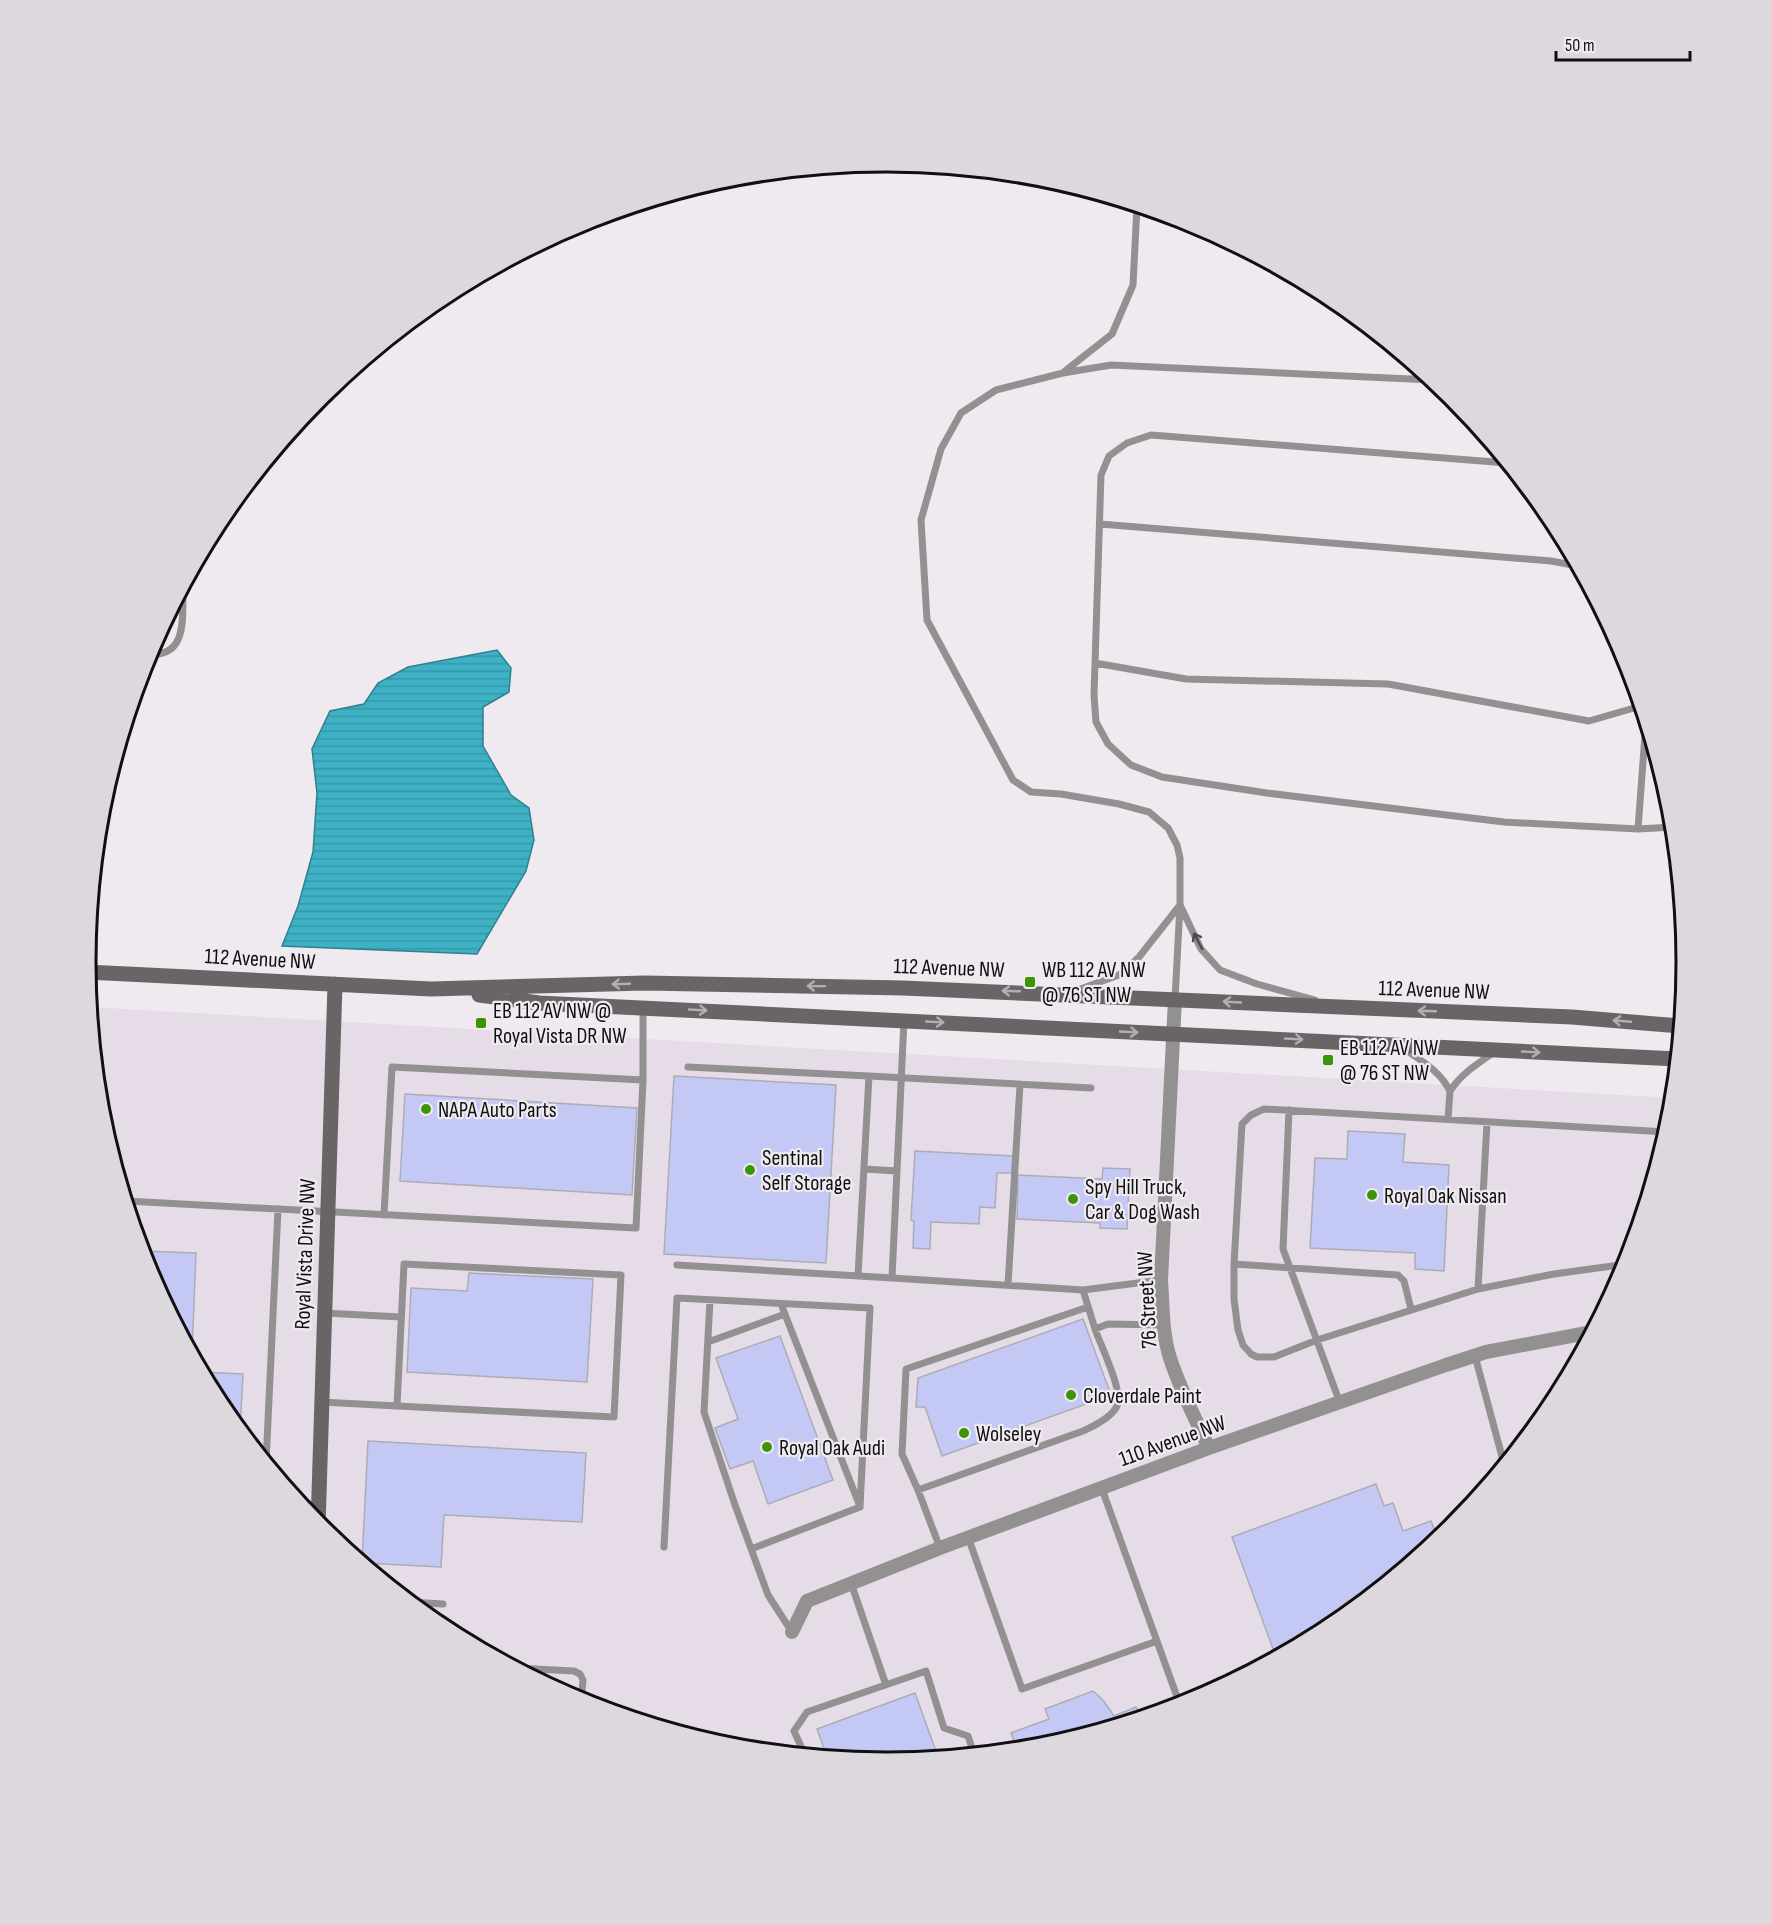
<svg xmlns="http://www.w3.org/2000/svg" width="1772" height="1924" font-family="'Sofia Sans Condensed',sans-serif">
  <style>
    .built { fill: #e6dce8 }
    .water { fill: url(#water-rules); stroke: #30808e; stroke-width: 1.5 }
    .building { fill: #c4c8f5; stroke: #acadb4; stroke-width: 1.5 }
    .lines { fill: none; stroke-linecap: round; stroke-linejoin: round }
    .lane { stroke: #939092; stroke-width: 7 }
    .street { stroke: #939092; stroke-width: 14 }
    .secondary { stroke: #696567; stroke-width: 15 }
    .oneway { stroke: #4b494b }
    .oneway2 { stroke: #b3aeb2 }
    .poi-dot { fill: #3c9406; stroke: #efeaf0; stroke-width: 2 }
    .labels { text-anchor: middle; stroke-width: 4.5; stroke-linejoin: round; paint-order: stroke }
    .street-label { font-size: 22px; fill: #100f11; stroke: #efeaf0 }
    .poi-label { font-size: 22px; fill: #100f11; stroke: #efeaf0; text-anchor: start }
    .rim { fill: none; stroke: #100f11; stroke-width: 3 }
  </style>
  <defs>
    <pattern id="water-rules" width="6" height="5" patternUnits="userSpaceOnUse" patternTransform="scale(1.5)"><rect width="6" height="5" fill="#3eb1c4"/><path d="M0 2.5h6" fill="none" stroke="#3597a7"/></pattern>
  </defs>
  <rect width="100%" height="100%" fill="#efeaf0"/>
  <path class="built" d="M 90,1007 L 1673,1098 L 1671,1119 L 1625,1269 L 1551,1407 L 1452,1528 L 1330,1628 L 1192,1702 L 1042,1747 L 886,1762 L 729,1747 L 579,1701 L 441,1627 L 320,1528 L 220,1406 L 146,1268 L 101,1118 Z"/>
  <path class="water" d="M 497,650 L 511,668 L 509,692 L 483,707 L 483,746 L 511,795 L 529,808 L 534,840 L 526,871 L 477,954 L 282,946 L 298,906 L 313,852 L 317,793 L 312,749 L 330,711 L 364,704 L 378,683 L 408,667 Z"/>
  <path class="building" d="M 674,1076 L 836,1085 L 826,1263 L 664,1254 Z
    M 405,1094 L 637,1108 L 632,1195 L 400,1181 Z
    M 1348,1131 L 1405,1134 L 1403,1162 L 1449,1165 L 1444,1271 L 1415,1269 L 1415,1253 L 1310,1248 L 1315,1158 L 1347,1159 Z
    M 915,1151 L 1013,1156 L 1012,1173 L 997,1173 L 995,1208 L 980,1207 L 979,1224 L 931,1222 L 930,1249 L 913,1248 L 914,1221 L 911,1220 Z
    M 1103,1168 L 1130,1169 L 1127,1229 L 1100,1228 L 1100,1223 L 1017,1219 L 1018,1175 L 1102,1179 Z
    M 141,1251 L 196,1253 L 192,1353 L 146,1268 Z
    M 469,1273 L 593,1279 L 587,1382 L 407,1372 L 411,1288 L 467,1291 Z
    M 1083,1319 L 1111,1395 L 942,1456 L 925,1407 L 916,1407 L 918,1378 Z
    M 780,1336 L 833,1480 L 768,1504 L 753,1461 L 730,1469 L 715,1428 L 738,1419 L 716,1358 Z
    M 202,1372 L 243,1374 L 240,1431 L 220,1406 Z
    M 368,1441 L 586,1453 L 582,1522 L 444,1515 L 441,1567 L 363,1563 L 362,1562 Z
    M 1376,1484 L 1384,1506 L 1393,1503 L 1403,1531 L 1431,1521 L 1438,1540 L 1330,1628 L 1276,1657 L 1232,1537 Z
    M 546,1684 L 566,1685 L 565,1694 Z
    M 1093,1691 L 1103,1700 L 1114,1716 L 1136,1707 L 1140,1717 L 1042,1747 L 1017,1750 L 1011,1733 L 1049,1719 L 1045,1709 Z
    M 915,1693 L 938,1757 L 964,1748 L 966,1755 L 886,1762 L 827,1757 L 817,1729 Z"/>
  <g class="lines">
    <path class="lane" d="M 1065,371 L 1112,334 L 1133,285 L 1137,206
      M 1507,463 L 1151,435 L 1127,443 L 1109,456 L 1101,475 L 1094,695 L 1096,722 L 1108,744 L 1131,765 L 1162,777 L 1267,793 L 1504,822 L 1638,829 L 1673,827
      M 1100,524 L 1551,561 L 1578,566
      M 148,654 C 189,658 182,615 183,587
      M 1095,663 L 1186,679 L 1388,684 L 1589,721 L 1641,706
      M 1638,829 L 1646,721
      M 1072,992 L 1119,975 L 1139,957 L 1180,905 L 1201,949 L 1220,970 L 1257,984 L 1315,1000
      M 1175,999 L 1180,905 L 1180,858 L 1177,845 L 1168,828 L 1149,812 L 1119,804 L 1061,794 L 1031,792 L 1013,780 L 927,620 L 921,520 L 941,449 L 961,413 L 996,390 L 1063,373 L 1111,365 L 1432,380
      M 1404,1049 C 1422,1061 1440,1071 1450,1091 C 1461,1074 1477,1064 1493,1053
      M 688,1067 L 869,1076 L 858,1276
      M 869,1076 L 1091,1088
      M 1289,1110 L 1283,1249 L 1340,1403
      M 1448,1119 L 1450,1091
      M 864,1169 L 897,1171
      M 126,1201 L 636,1228 L 643,1080 L 643,1008
      M 384,1215 L 392,1067 L 643,1080
      M 404,1264 L 621,1275 L 614,1417 L 397,1406 Z
      M 1234,1264 L 1398,1275 L 1404,1281 L 1411,1309
      M 1627,1264 L 1554,1274 L 1478,1289 L 1317,1340 L 1274,1357 L 1257,1357 L 1251,1354 L 1243,1345 L 1238,1330 L 1234,1299 L 1234,1264 L 1242,1124 L 1251,1115 L 1264,1109 L 1667,1132
      M 677,1265 L 892,1278 L 904,1020
      M 892,1278 L 1083,1290 L 1161,1280
      M 1008,1285 L 1020,1084
      M 1478,1289 L 1487,1122
      M 1083,1290 L 1095,1329 L 1108,1324 L 1164,1325
      M 710,1300 L 704,1412 L 735,1505 L 768,1595 L 792,1632
      M 781,1304 L 859,1504
      M 324,1313 L 401,1317
      M 708,1342 L 785,1314
      M 1475,1356 L 1504,1464
      M 321,1402 L 397,1406
      M 266,1463 L 278,1209
      M 1102,1489 L 1180,1705
      M 918,1490 L 902,1454 L 906,1369 L 1088,1307
      M 968,1537 L 1022,1689 L 1157,1641
      M 664,1547 L 677,1298 L 870,1308 L 860,1507
      M 940,1548 L 918,1490 L 1083,1431 C 1094,1426 1112,1417 1117,1406 C 1124,1392 1100,1344 1095,1329
      M 751,1549 L 860,1507
      M 851,1583 L 886,1685
      M 410,1602 L 443,1604
      M 516,1668 L 574,1671 L 580,1674 L 583,1680 L 581,1702
      M 805,1755 L 794,1731 L 807,1712 L 926,1671 L 944,1728 L 968,1736 L 974,1754"/>
    <path class="street" d="M 1175,999 L 1161,1280 C 1163,1306 1162,1333 1170,1358 C 1180,1389 1195,1418 1209,1448
      M 792,1632 L 807,1601 L 940,1548 L 1209,1448 L 1446,1365 L 1486,1352 L 1592,1332"/>
    <path class="secondary" d="M 86,972 L 431,989 L 645,983 L 903,988 L 1572,1017 L 1680,1026
      M 479,995 L 539,1003 L 1677,1059
      M 318,1526 L 335,984"/>
  </g>
  <defs><path id="oneway-shaft" d="M-6 0H5M1.5-3L5.5 0L1.5 3" fill="none" stroke-width="1.6" stroke-linecap="round" stroke-linejoin="round" transform="scale(1.5)"/></defs>
  <use class="oneway" href="#oneway-shaft" transform="translate(1198 941) rotate(-118)"/>
  <g class="oneway2">
    <use href="#oneway-shaft" transform="translate(621 984) rotate(178)"/>
    <use href="#oneway-shaft" transform="translate(816 986) rotate(-179)"/>
    <use href="#oneway-shaft" transform="translate(1011 991) rotate(-178)"/>
    <use href="#oneway-shaft" transform="translate(1232 1002) rotate(-177)"/>
    <use href="#oneway-shaft" transform="translate(698 1010) rotate(3)"/>
    <use href="#oneway-shaft" transform="translate(1427 1011) rotate(-178)"/>
    <use href="#oneway-shaft" transform="translate(1622 1021) rotate(-175)"/>
    <use href="#oneway-shaft" transform="translate(935 1022) rotate(3)"/>
    <use href="#oneway-shaft" transform="translate(1129 1032) rotate(3)"/>
    <use href="#oneway-shaft" transform="translate(1294 1039) rotate(3)"/>
    <use href="#oneway-shaft" transform="translate(1531 1052) rotate(3)"/>
  </g>
  <g class="poi-dot">
    <rect x="1024" y="976" width="12" height="12" rx="3"/>
    <rect x="475" y="1017" width="12" height="12" rx="3"/>
    <rect x="1322" y="1054" width="12" height="12" rx="3"/>
    <circle cx="426" cy="1109" r="6"/>
    <circle cx="750" cy="1170" r="6"/>
    <circle cx="1372" cy="1195" r="6"/>
    <circle cx="1073" cy="1199" r="6"/>
    <circle cx="1071" cy="1395" r="6"/>
    <circle cx="964" cy="1433" r="6"/>
    <circle cx="767" cy="1447" r="6"/>
  </g>
  <g class="labels">
    <g class="street-label">
      <text transform="translate(260 958) rotate(3)" y="8">112 Avenue NW</text>
      <text transform="translate(949 967) rotate(2)" y="8">112 Avenue NW</text>
      <text transform="translate(1434 989) rotate(2)" y="8">112 Avenue NW</text>
      <text transform="translate(304 1254) rotate(-88)" y="8">Royal Vista Drive NW</text>
      <text transform="translate(1146 1300) rotate(-93)" y="8">76 Street NW</text>
      <text transform="translate(1172 1440) rotate(-20)" y="8">110 Avenue NW</text>
    </g>
    <g class="poi-label">
      <text x="1042" y="977">WB 112 AV NW<tspan x="1042" dy="25">@ 76 ST NW</tspan></text>
      <text x="493" y="1018">EB 112 AV NW @<tspan x="493" dy="25">Royal Vista DR NW</tspan></text>
      <text x="1340" y="1055">EB 112 AV NW<tspan x="1340" dy="25">@ 76 ST NW</tspan></text>
      <text x="438" y="1117">NAPA Auto Parts</text>
      <text x="762" y="1165">Sentinal<tspan x="762" dy="25">Self Storage</tspan></text>
      <text x="1085" y="1194">Spy Hill Truck,<tspan x="1085" dy="25">Car &amp; Dog Wash</tspan></text>
      <text x="1384" y="1203">Royal Oak Nissan</text>
      <text x="1083" y="1403">Cloverdale Paint</text>
      <text x="976" y="1441">Wolseley</text>
      <text x="779" y="1455">Royal Oak Audi</text>
    </g>
  </g>
  <path d="M0 0H1772V1924H0ZM96 962a790 790 0 1 1 1580 0a790 790 0 1 1-1580 0Z" fill="#ddd8de" fill-rule="evenodd"/>
  <path class="rim" d="M96 962a790 790 0 1 1 1580 0a790 790 0 1 1-1580 0Z"/>
  <path d="M1556 51v9h134v-9" fill="none" stroke="#100f11" stroke-width="3"/>
  <text x="1565" y="51" font-size="18" fill="#100f11" stroke="#efeaf0" stroke-width="4.5" paint-order="stroke">50 m</text>
</svg>
